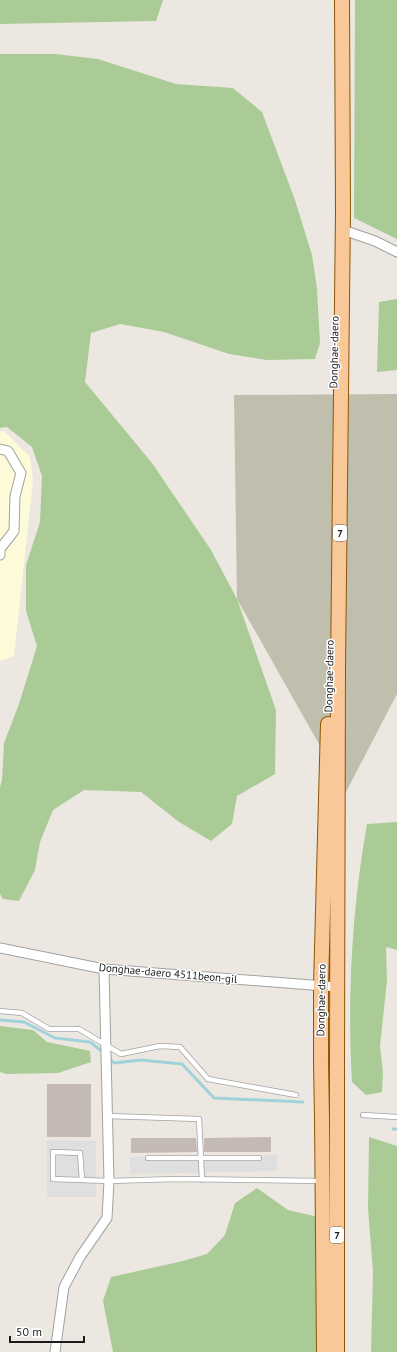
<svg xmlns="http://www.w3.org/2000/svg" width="397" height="1352" font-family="'PT Sans',sans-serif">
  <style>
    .education { fill: #fefbd8 }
    .construction { fill: #c0bfad }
    .forest { fill: #aacb96 }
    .parking { fill: #dfdfdf }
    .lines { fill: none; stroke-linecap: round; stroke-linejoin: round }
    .stream { stroke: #a1d2da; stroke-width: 3 }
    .building { fill: #c4b9b4 }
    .service-casing { stroke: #a2a2a2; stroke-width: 6 }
    .minor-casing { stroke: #a2a2a2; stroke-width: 11 }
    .primary-casing { stroke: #8e5504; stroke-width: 16 }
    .service { stroke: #fff; stroke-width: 4.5 }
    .minor { stroke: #fff; stroke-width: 9 }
    .primary { stroke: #f9c899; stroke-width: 14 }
    .primary-bridge-casing { stroke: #8e5504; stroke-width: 16; stroke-linecap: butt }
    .primary-bridge { stroke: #f9c899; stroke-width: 14 }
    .labels { text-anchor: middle; stroke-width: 3; stroke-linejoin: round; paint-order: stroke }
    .shield { fill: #fff; stroke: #5f5f5f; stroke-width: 1 }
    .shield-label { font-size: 10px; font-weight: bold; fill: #1b1b1b }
    .street-label { font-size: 11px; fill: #1b1b1b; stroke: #fff }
  </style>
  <rect width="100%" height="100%" fill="#ece8e1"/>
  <path class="education" d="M 4,431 L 30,457 L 33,480 L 14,656 L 0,661 L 0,432 Z"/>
  <path class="construction" d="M 397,394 L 397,694 L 346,792 L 237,599 L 234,395 Z"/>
  <path class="forest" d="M 0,0 L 163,0 L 156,21 L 0,24 Z
    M 355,0 L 397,0 L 397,239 L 354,218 Z
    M 0,54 L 55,54 L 98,59 L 176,84 L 233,88 L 262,112 L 295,200 L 312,255 L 317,288 L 320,343 L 315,359 L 267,360 L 229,354 L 164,332 L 120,324 L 91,333 L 85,382 L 152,463 L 211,550 L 237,599 L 276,710 L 275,774 L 237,796 L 232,824 L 211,841 L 179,822 L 141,792 L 84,790 L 53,810 L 40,842 L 35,870 L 19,901 L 3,899 L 0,894 L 0,787 L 2,780 L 4,743 L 19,704 L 37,646 L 26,611 L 26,565 L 40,522 L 42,476 L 32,447 L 7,427 L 0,428 Z
    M 397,299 L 397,370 L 377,372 L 379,302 Z
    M 397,822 L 397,950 L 386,947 L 387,980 L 380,1046 L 383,1072 L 382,1092 L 366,1095 L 352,1082 C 347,996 352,909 367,824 Z
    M 0,1026 L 33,1030 L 47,1042 L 90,1051 L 91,1062 L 58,1073 L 6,1074 L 0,1072 Z
    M 369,1137 L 397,1146 L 397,1352 L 371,1352 L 373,1272 L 368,1208 Z
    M 257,1188 L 288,1210 L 318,1217 L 317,1352 L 113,1352 L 103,1301 L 111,1277 L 183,1261 L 207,1254 L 225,1235 L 235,1203 Z"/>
  <path class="parking" d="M 47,1140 L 96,1141 L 96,1197 L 47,1197 Z
    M 277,1155 L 277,1171 L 130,1174 L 130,1157 Z"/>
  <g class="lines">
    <path class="stream" d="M 0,1020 L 24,1022 L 55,1038 L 90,1042 L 104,1053
      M 108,1057 L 114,1063 L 141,1060 L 182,1064 L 214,1098 L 303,1102
      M 393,1129 L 397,1129"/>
  </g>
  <path class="building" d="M 47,1084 L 91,1084 L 91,1137 L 47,1137 Z
    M 271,1137 L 271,1152 L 204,1152 L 204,1138 Z
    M 131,1138 L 196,1138 L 197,1152 L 131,1153 Z"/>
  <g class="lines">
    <defs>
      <path id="service" d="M 0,1011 L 22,1013 L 49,1029 L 79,1029 L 121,1054 L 160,1046 L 180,1047 L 208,1079 L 296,1095
        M 363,1115 L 397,1117
        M 107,1116 L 199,1119 L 202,1180
        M 148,1158 L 259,1158
        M 82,1180 L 80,1153 L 53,1152 L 53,1179 L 109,1181 L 176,1179 L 321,1181"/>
      <path id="minor" d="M 343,230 L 375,241 L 397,252
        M 0,449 L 8,451 L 21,473 L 15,496 L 14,531 L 0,549 L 0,555
        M 0,948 L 104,969 L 337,987
        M 55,1352 L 64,1287 L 80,1257 L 107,1218 L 109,1181 L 104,969"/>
      <path id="primary" d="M 321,1062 L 321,986 L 328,724
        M 337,1066 L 338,668 L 343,211 L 342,0
        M 322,1119 L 324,1352
        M 337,1119 L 337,1352"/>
    </defs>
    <use href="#service" class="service-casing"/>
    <use href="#minor" class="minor-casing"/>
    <use href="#primary" class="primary-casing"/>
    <use href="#service" class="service"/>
    <use href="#minor" class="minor"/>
    <use href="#primary" class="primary"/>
    <defs>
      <path id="primary-bridge" d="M 321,1062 L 322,1119
        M 337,1119 L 337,1066"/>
    </defs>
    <use href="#primary-bridge" class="primary-bridge-casing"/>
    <use href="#primary-bridge" class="primary-bridge"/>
  </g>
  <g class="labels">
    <g class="shield">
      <rect x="333" y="525" width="14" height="16" rx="3"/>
      <rect x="330" y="1227" width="14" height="16" rx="3"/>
    </g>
    <g class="shield-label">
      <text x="340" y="537">7</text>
      <text x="337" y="1239">7</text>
    </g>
    <g class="street-label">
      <text transform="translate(334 352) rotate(-89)" y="4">Donghae-daero</text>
      <text transform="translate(329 676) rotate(-89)" y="4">Donghae-daero</text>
      <text transform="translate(168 973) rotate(5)" y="4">Donghae-daero 4511beon-gil</text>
      <text transform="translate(321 1000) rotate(-89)" y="4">Donghae-daero</text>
    </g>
  </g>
  <path d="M10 1336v6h74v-6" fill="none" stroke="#1b1b1b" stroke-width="2"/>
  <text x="16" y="1336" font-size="12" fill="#1b1b1b" stroke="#ffffff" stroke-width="3" paint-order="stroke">50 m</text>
</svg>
